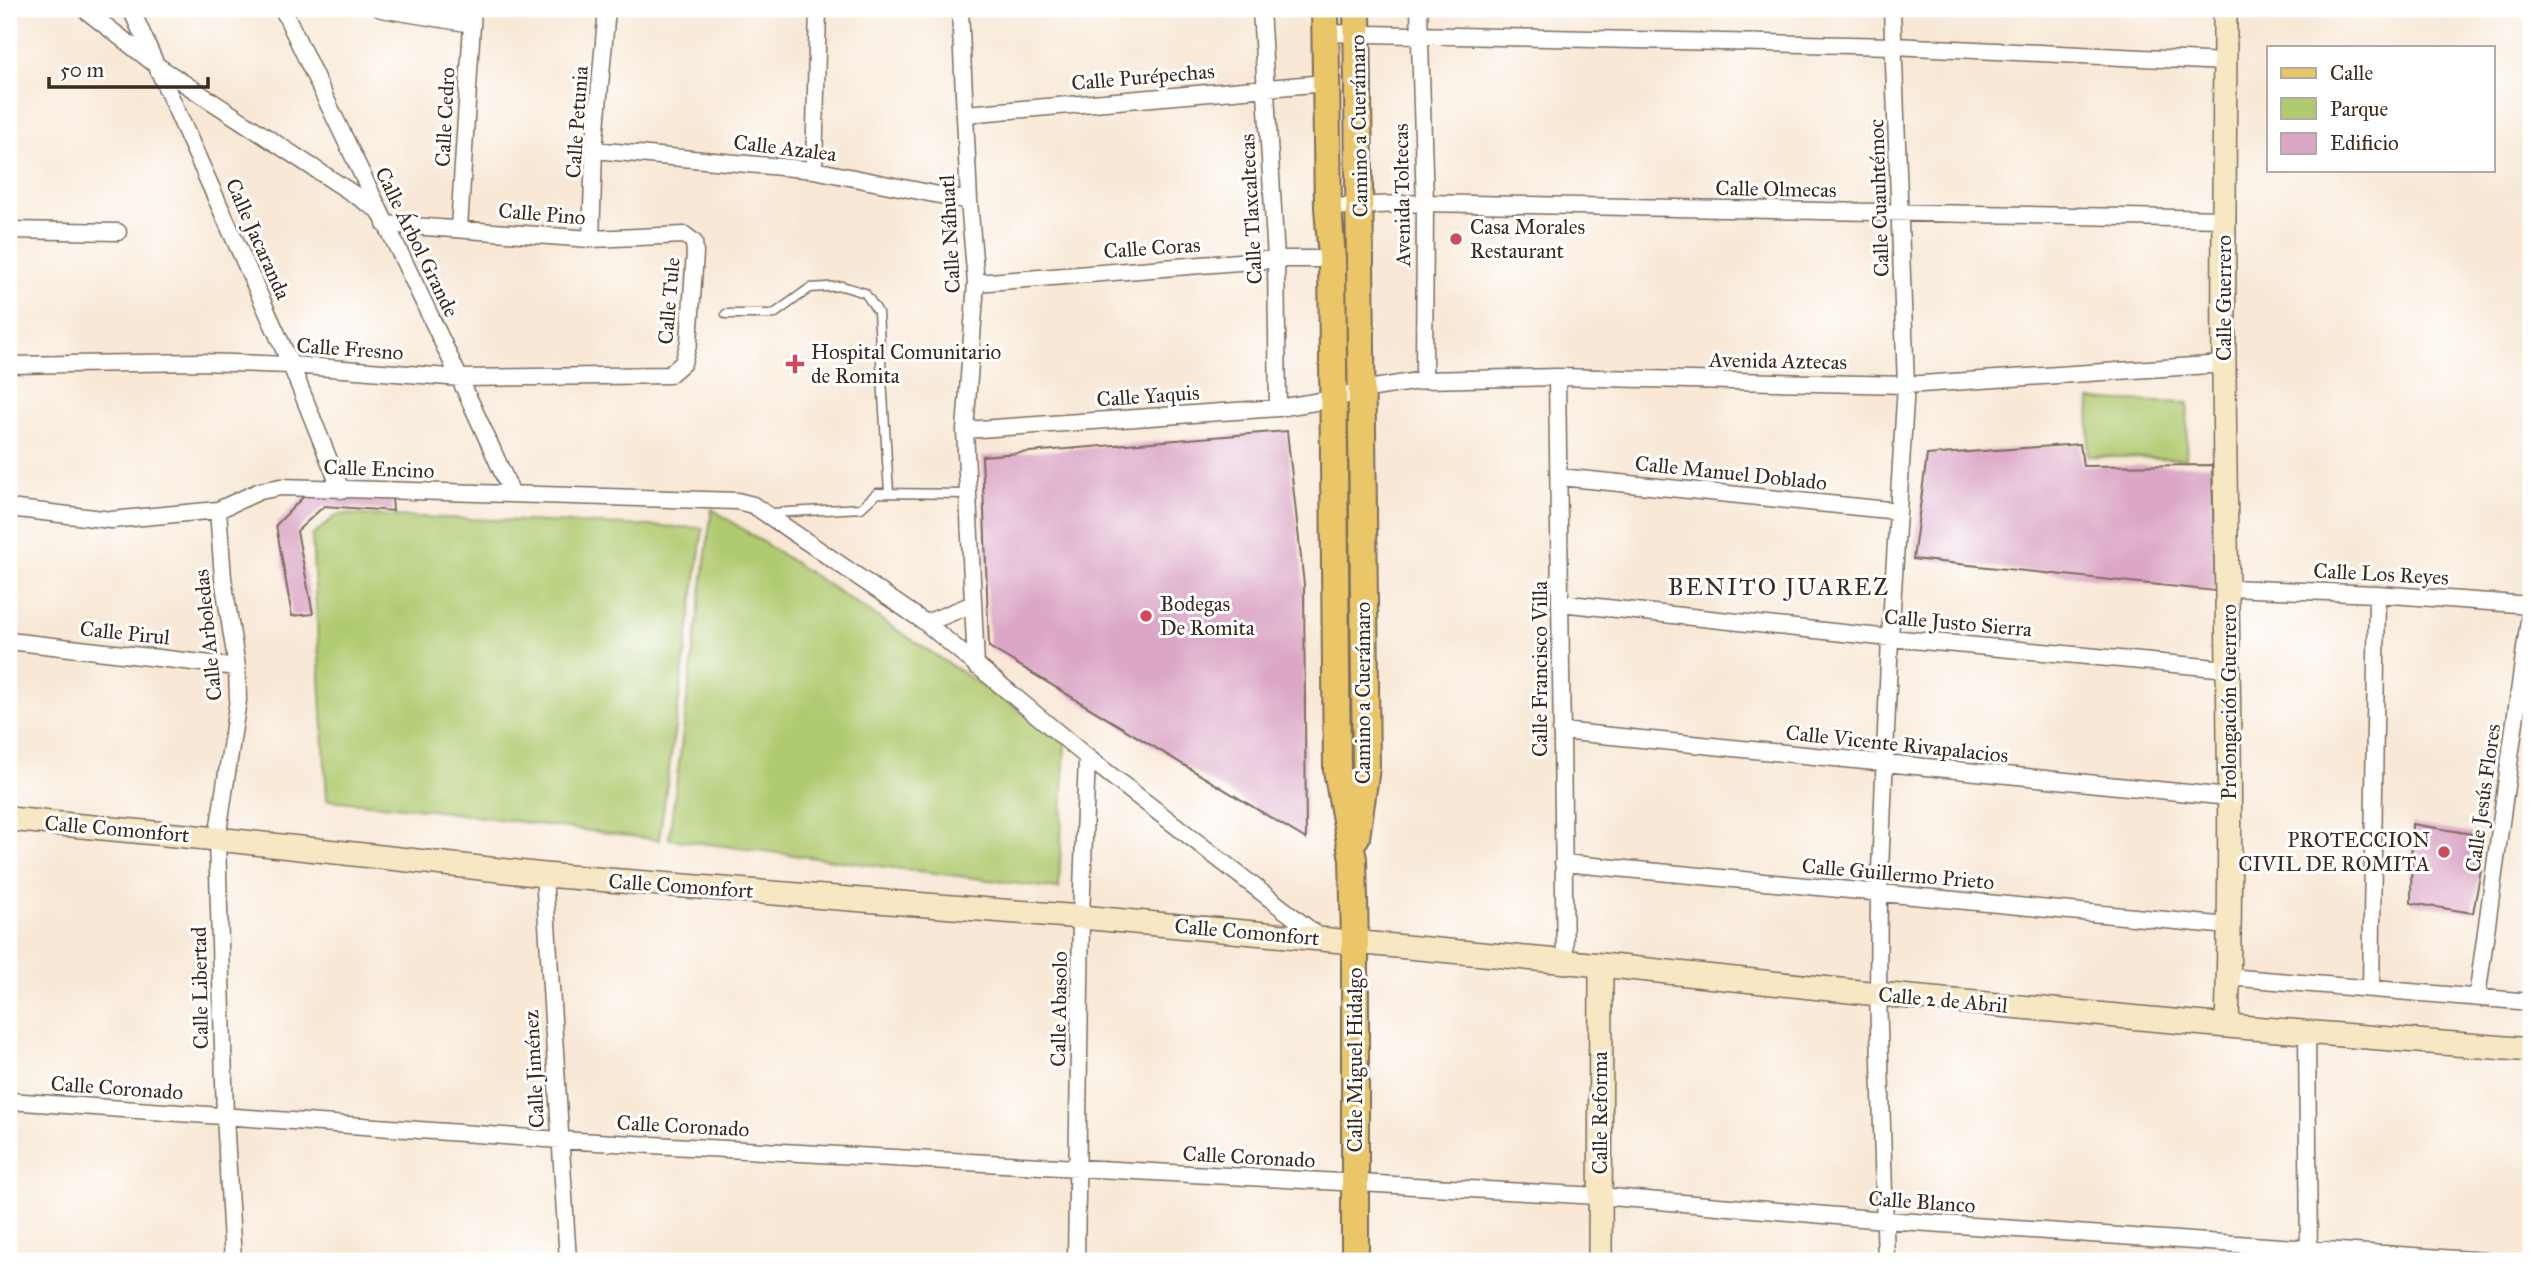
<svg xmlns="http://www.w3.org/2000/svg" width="2540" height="1270" font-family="'IM FELL Great Primer',serif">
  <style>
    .green { fill: #b0ca6f; stroke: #767a46; stroke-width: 2 }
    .building { fill: #dca7c6 }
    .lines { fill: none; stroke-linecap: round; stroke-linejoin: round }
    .lane-casing { stroke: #7d6c5e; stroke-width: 11 }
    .street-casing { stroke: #7d6c5e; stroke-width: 19 }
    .secondary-casing { stroke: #7d6c5e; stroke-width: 26 }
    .primary-casing { stroke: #7d6c5e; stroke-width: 30 }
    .lane { stroke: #fff; stroke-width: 8 }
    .street { stroke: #fff; stroke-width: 16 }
    .secondary { stroke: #f7e8c3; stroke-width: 23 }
    .primary { stroke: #eac669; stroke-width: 26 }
    .poi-dot { fill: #d1495b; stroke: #fff; stroke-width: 2.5 }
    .labels { text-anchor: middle; stroke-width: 6; stroke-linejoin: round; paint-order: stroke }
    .street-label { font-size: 21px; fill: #3b2a1e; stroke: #fff }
    .poi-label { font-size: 21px; fill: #3b2a1e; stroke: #fff; text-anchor: start }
    .quarter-label { font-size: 24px; letter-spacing: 2px; fill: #3b2a1e; stroke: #fff }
  </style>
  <rect width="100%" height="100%" fill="#fff"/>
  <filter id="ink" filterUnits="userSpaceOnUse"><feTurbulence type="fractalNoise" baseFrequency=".0143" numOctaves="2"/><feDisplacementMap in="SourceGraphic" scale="14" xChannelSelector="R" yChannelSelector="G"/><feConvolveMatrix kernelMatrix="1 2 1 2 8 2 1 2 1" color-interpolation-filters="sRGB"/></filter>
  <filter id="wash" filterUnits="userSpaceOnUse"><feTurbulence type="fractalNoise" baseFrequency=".00686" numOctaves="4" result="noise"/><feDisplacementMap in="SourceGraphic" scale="28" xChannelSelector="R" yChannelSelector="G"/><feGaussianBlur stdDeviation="1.57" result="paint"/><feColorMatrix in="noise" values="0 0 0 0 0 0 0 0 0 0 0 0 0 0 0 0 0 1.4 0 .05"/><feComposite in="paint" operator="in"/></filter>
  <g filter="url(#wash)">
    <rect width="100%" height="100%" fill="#f8e8d5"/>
    <path class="green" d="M 2090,400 L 2188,403 L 2186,459 L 2088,456 Z
      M 712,509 L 1065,740 L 1059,889 L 669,839 Z
      M 338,514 L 703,528 L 659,840 L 415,808 L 327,800 L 312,536 Z"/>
    <g id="blocks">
      <path class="building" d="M 1287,431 L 1304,585 L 1306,839 L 989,647 L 982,456 Z
        M 2080,444 L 2083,466 L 2212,465 L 2215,591 L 1913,559 L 1927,455 Z
        M 307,493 L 392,495 L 393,511 L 324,506 L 297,531 L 313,614 L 292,616 L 276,525 Z
        M 2412,824 L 2472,834 L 2481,870 L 2473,913 L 2411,903 Z"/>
    </g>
  </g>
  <g filter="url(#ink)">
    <use href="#blocks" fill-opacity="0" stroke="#7d6c5e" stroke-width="2"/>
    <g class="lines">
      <defs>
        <path id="lane" d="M 726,314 L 774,314 L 810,288 L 842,286 L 865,293 L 878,312 L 889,493
          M 771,513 L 861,508 L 877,493 L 968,494"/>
        <path id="street" d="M 84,9 L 156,65 L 378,210
          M 131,9 L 291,365 L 341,490
          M 283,9 C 359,171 440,330 512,494
          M 381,9 L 472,24
          M 960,9 L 969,201 L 976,283 L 965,430 L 976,666
          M 1261,9 L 1276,259 L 1278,408
          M 1419,9 L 1425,203 L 1424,380
          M 1325,33 L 1894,46 L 2225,62
          M 966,114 L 1325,83
          M 594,150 L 814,170 L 969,201
          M 814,170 L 818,9
          M 1328,207 L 1425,203 L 2224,219
          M 459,228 L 473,9
          M 9,230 L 118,232
          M 591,239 L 594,150 L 607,9
          M 976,283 L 1276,259 L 1332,259
          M 9,365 L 199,362 L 291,365 L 461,378 L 669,375 L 683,363 L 689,342 L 695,253 L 694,242 L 685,235 L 591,239 L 385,224
          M 1557,377 L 1565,962
          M 965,430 L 1278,408 L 1333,399 L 1362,390 L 1424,380 L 1557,377 L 1906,385 L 2224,364
          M 1560,477 L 1898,511
          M 9,508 L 111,520 L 218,510 L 260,491 L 281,487 L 737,501 L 753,505 L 926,623 L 1087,757 L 1322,939
          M 218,510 L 223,578 L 237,667 L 238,700 L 217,839 L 225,1116 L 233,1261
          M 2229,588 L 2377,594 L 2531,605
          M 1560,603 L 1890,638 L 2228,669
          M 926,623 L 973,604
          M 9,641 L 237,667
          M 1561,731 L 2229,797
          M 1563,863 L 2229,926
          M 544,875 L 568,1261
          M 2228,977 L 2531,1002
          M 2371,988 L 2377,594
          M 2477,997 L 2531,605
          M 2307,1031 L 2309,1261
          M 9,1101 L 560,1140 L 1599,1196 L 1885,1220 L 2486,1261
          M 1076,1261 L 1081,917 L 1087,757
          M 1886,1261 L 1878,994 L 1879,894 L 1890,638 L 1906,385 L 1892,9"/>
        <path id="secondary" d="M 2225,9 C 2225,127 2223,245 2224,364 C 2225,584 2234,805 2227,1026
          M 9,819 L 217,839 L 544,875 L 1081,917 L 1601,965 L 1878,994 L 2227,1026 L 2531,1050
          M 1600,1261 L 1601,965"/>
        <path id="primary" d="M 1325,9 L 1328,207 L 1332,259 L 1337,770 L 1353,859 L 1355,942 L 1355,1261
          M 1356,837 L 1366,768 L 1357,9"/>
      </defs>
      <use href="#lane" class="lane-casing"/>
      <use href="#street" class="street-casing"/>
      <use href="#secondary" class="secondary-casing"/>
      <use href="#primary" class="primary-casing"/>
      <use href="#lane" class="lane"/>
      <use href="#street" class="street"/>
      <use href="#secondary" class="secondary"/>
      <use href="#primary" class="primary"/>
    </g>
  </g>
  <g class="poi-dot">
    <circle cx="1456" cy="239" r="7"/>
    <path d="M791.5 353.5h7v7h7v7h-7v7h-7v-7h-7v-7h7z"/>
    <circle cx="1146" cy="616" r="7"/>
    <circle cx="2444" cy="852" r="7"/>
  </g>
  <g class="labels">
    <g class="street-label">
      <text transform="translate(1143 77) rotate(-5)" y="7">Calle Purépechas</text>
      <text transform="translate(445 117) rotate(-87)" y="7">Calle Cedro</text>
      <text transform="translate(577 122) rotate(-86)" y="7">Calle Petunia</text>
      <text transform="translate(1359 126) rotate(-91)" y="7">Camino a Cuerámaro</text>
      <text transform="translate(785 148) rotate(7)" y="7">Calle Azalea</text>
      <text transform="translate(1776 189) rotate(1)" y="7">Calle Olmecas</text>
      <text transform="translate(1402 195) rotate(-91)" y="7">Avenida Toltecas</text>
      <text transform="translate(1879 198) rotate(-92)" y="7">Calle Cuauhtémoc</text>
      <text transform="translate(1251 209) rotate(-93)" y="7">Calle Tlaxcaltecas</text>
      <text transform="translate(542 214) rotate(5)" y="7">Calle Pino</text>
      <text transform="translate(950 234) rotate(-93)" y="7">Calle Náhuatl</text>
      <text transform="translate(258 239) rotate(66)" y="7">Calle Jacaranda</text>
      <text transform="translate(417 242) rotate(64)" y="7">Calle Árbol Grande</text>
      <text transform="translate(1152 248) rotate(-4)" y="7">Calle Coras</text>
      <text transform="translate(2224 298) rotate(-90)" y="7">Calle Guerrero</text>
      <text transform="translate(669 301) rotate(-85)" y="7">Calle Tule</text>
      <text transform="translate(350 349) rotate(4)" y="7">Calle Fresno</text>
      <text transform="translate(1778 361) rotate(1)" y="7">Avenida Aztecas</text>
      <text transform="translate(1148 396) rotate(-4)" y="7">Calle Yaquis</text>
      <text transform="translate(379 469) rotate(2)" y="7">Calle Encino</text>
      <text transform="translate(1731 473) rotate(6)" y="7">Calle Manuel Doblado</text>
      <text transform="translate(2381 574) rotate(3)" y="7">Calle Los Reyes</text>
      <text transform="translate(1958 623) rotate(5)" y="7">Calle Justo Sierra</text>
      <text transform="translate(125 633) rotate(6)" y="7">Calle Pirul</text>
      <text transform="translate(208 635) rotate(-96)" y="7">Calle Arboledas</text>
      <text transform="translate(1540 669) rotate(-90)" y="7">Calle Francisco Villa</text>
      <text transform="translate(1363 693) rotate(-90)" y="7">Camino a Cuerámaro</text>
      <text transform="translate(2229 702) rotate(-90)" y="7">Prolongación Guerrero</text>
      <text transform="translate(1897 744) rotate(6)" y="7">Calle Vicente Rivapalacios</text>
      <text transform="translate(2483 798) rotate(-82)" y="7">Calle Jesús Flores</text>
      <text transform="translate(117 829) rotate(5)" y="7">Calle Comonfort</text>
      <text transform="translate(1898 874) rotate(5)" y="7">Calle Guillermo Prieto</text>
      <text transform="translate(681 886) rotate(4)" y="7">Calle Comonfort</text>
      <text transform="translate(1247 932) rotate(5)" y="7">Calle Comonfort</text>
      <text transform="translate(200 988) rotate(-91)" y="7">Calle Libertad</text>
      <text transform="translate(1943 1000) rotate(5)" y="7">Calle 2 de Abril</text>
      <text transform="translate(1059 1009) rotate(-89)" y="7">Calle Abasolo</text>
      <text transform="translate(1355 1060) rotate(-90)" y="7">Calle Miguel Hidalgo</text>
      <text transform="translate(534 1069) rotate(-93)" y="7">Calle Jiménez</text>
      <text transform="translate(117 1088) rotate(4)" y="7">Calle Coronado</text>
      <text transform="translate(1600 1113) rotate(-90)" y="7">Calle Reforma</text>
      <text transform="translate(683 1126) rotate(3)" y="7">Calle Coronado</text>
      <text transform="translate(1249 1157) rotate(3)" y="7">Calle Coronado</text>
      <text transform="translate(1922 1202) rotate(4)" y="7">Calle Blanco</text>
    </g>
    <g class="poi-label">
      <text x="1470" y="234">Casa Morales<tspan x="1470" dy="24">Restaurant</tspan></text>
      <text x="811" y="359">Hospital Comunitario<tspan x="811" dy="24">de Romita</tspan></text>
      <text x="1160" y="611">Bodegas<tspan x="1160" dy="24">De Romita</tspan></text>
      <text x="2430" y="847" text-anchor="end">PROTECCION<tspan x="2430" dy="24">CIVIL DE ROMITA</tspan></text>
    </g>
    <g class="quarter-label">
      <text x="1779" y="595">BENITO JUAREZ</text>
    </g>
  </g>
  <rect width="2540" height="1270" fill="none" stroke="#fff" stroke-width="35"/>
  <rect x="2267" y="46" width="228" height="126" fill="#ffffff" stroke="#b1aaa5" stroke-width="2"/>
  <rect x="2281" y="68" width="35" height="10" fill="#eac669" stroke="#b1aaa5" stroke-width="2"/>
  <text x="2330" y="80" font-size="21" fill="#3b2a1e">Calle</text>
  <rect x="2281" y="98" width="35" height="21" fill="#b0ca6f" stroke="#b1aaa5" stroke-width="2"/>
  <text x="2330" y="116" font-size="21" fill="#3b2a1e">Parque</text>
  <rect x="2281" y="133" width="35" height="21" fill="#dca7c6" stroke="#b1aaa5" stroke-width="2"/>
  <text x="2330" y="150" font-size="21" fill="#3b2a1e">Edificio</text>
  <path d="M49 77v10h159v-10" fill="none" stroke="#3b2a1e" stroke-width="3.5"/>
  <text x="60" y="77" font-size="21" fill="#3b2a1e" stroke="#ffffff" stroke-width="5" paint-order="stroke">50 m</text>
</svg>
